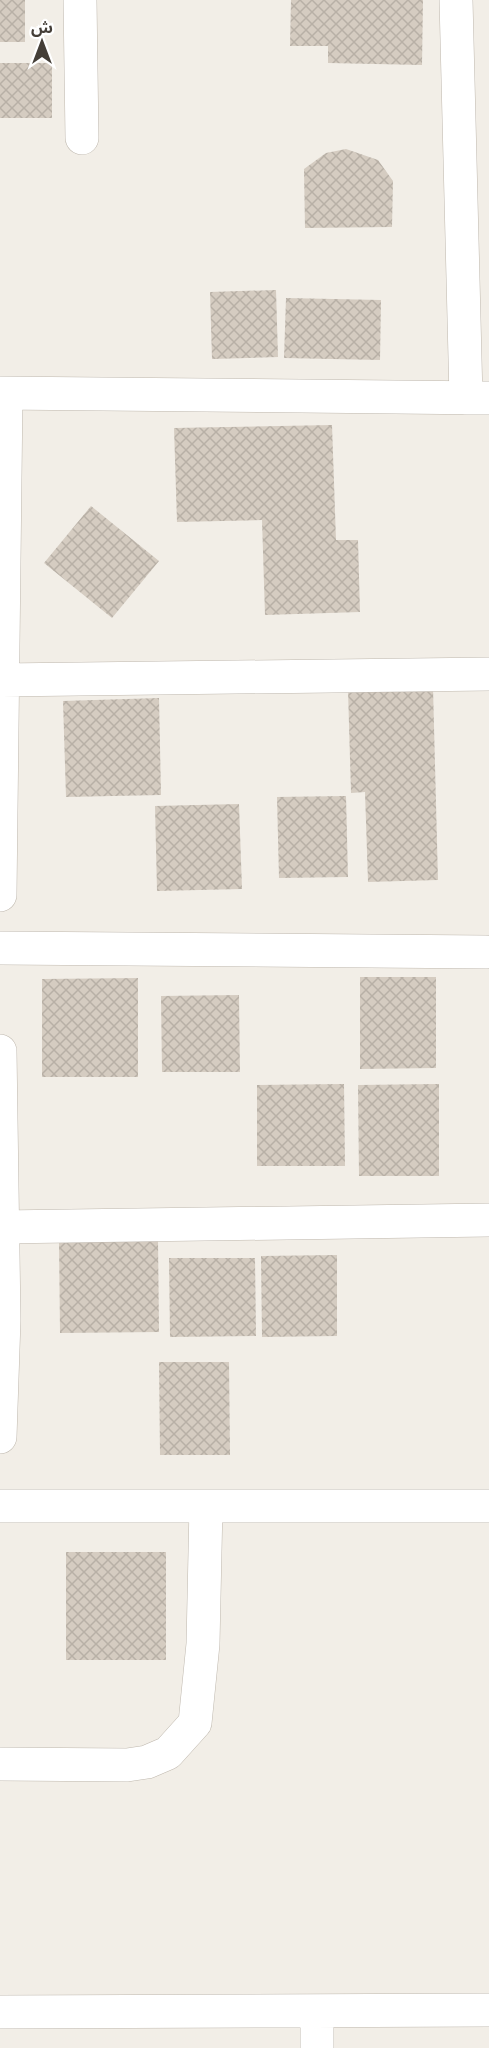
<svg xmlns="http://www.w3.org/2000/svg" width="489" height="2048" font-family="'Nunito Sans','Noto Sans Arabic',sans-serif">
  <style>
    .building { fill: url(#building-cross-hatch) }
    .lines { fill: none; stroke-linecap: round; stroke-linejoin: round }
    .minor-casing { stroke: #bfb8ae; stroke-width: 34 }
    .minor { stroke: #fff; stroke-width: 33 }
  </style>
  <defs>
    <pattern id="building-cross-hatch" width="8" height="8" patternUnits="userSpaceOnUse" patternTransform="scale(1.5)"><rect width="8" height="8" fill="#d5ccc1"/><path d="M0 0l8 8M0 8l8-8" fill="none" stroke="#b8b0a6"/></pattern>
  </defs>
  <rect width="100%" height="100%" fill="#f2eee7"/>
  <path class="building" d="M 0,0 L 25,0 L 25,42 L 0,42 Z
    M 291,0 L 423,0 L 422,65 L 328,63 L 328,46 L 290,46 Z
    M 0,63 L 52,63 L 52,118 L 0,118 Z
    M 346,149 L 378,160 L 393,181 L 392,227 L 305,228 L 304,169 L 326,153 Z
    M 276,290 L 278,357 L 212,359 L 210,292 Z
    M 286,298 L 381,300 L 380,360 L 284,358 Z
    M 332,425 L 336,540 L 358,540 L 360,612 L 265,615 L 262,520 L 177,522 L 174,428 Z
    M 91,506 L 159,561 L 112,618 L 44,563 Z
    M 433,688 L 438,880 L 368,882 L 365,792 L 351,793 L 348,690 Z
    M 159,698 L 161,795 L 66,797 L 63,701 Z
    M 346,796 L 348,877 L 279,878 L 277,797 Z
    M 239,804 L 242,889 L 157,891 L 155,806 Z
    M 360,977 L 436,977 L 436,1068 L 360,1069 Z
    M 138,978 L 138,1077 L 42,1077 L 42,979 Z
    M 239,995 L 240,1072 L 162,1072 L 161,996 Z
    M 344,1084 L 345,1166 L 257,1166 L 257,1085 Z
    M 439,1084 L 439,1176 L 359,1176 L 358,1085 Z
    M 158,1240 L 159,1332 L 60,1333 L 59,1241 Z
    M 337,1255 L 337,1336 L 262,1337 L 261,1256 Z
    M 169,1258 L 255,1258 L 256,1336 L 170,1337 Z
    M 159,1362 L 229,1362 L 230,1455 L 160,1455 Z
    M 66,1552 L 166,1552 L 166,1660 L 66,1660 Z"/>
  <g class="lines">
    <defs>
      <path id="minor" d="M 80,0 L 82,138
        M 456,0 L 466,398
        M 0,393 L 489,398
        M 2,680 L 489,674
        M 0,895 L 6,395
        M 0,948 L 486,952
        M 0,1051 L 4,1320 L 0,1437
        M 2,1227 L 489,1220
        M 0,1506 L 489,1506
        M 0,1764 L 127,1765 L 147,1762 L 168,1753 L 195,1723 L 203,1644 L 206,1506
        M 317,2011 L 317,2048
        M 0,2012 L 489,2010"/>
    </defs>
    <use href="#minor" class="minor-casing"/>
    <use href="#minor" class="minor"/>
  </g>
  <g transform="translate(42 42)" stroke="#ffffff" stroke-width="4.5" paint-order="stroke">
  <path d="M0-4.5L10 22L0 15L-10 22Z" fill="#443e37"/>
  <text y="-9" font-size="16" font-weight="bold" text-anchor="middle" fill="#443e37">ش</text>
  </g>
</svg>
